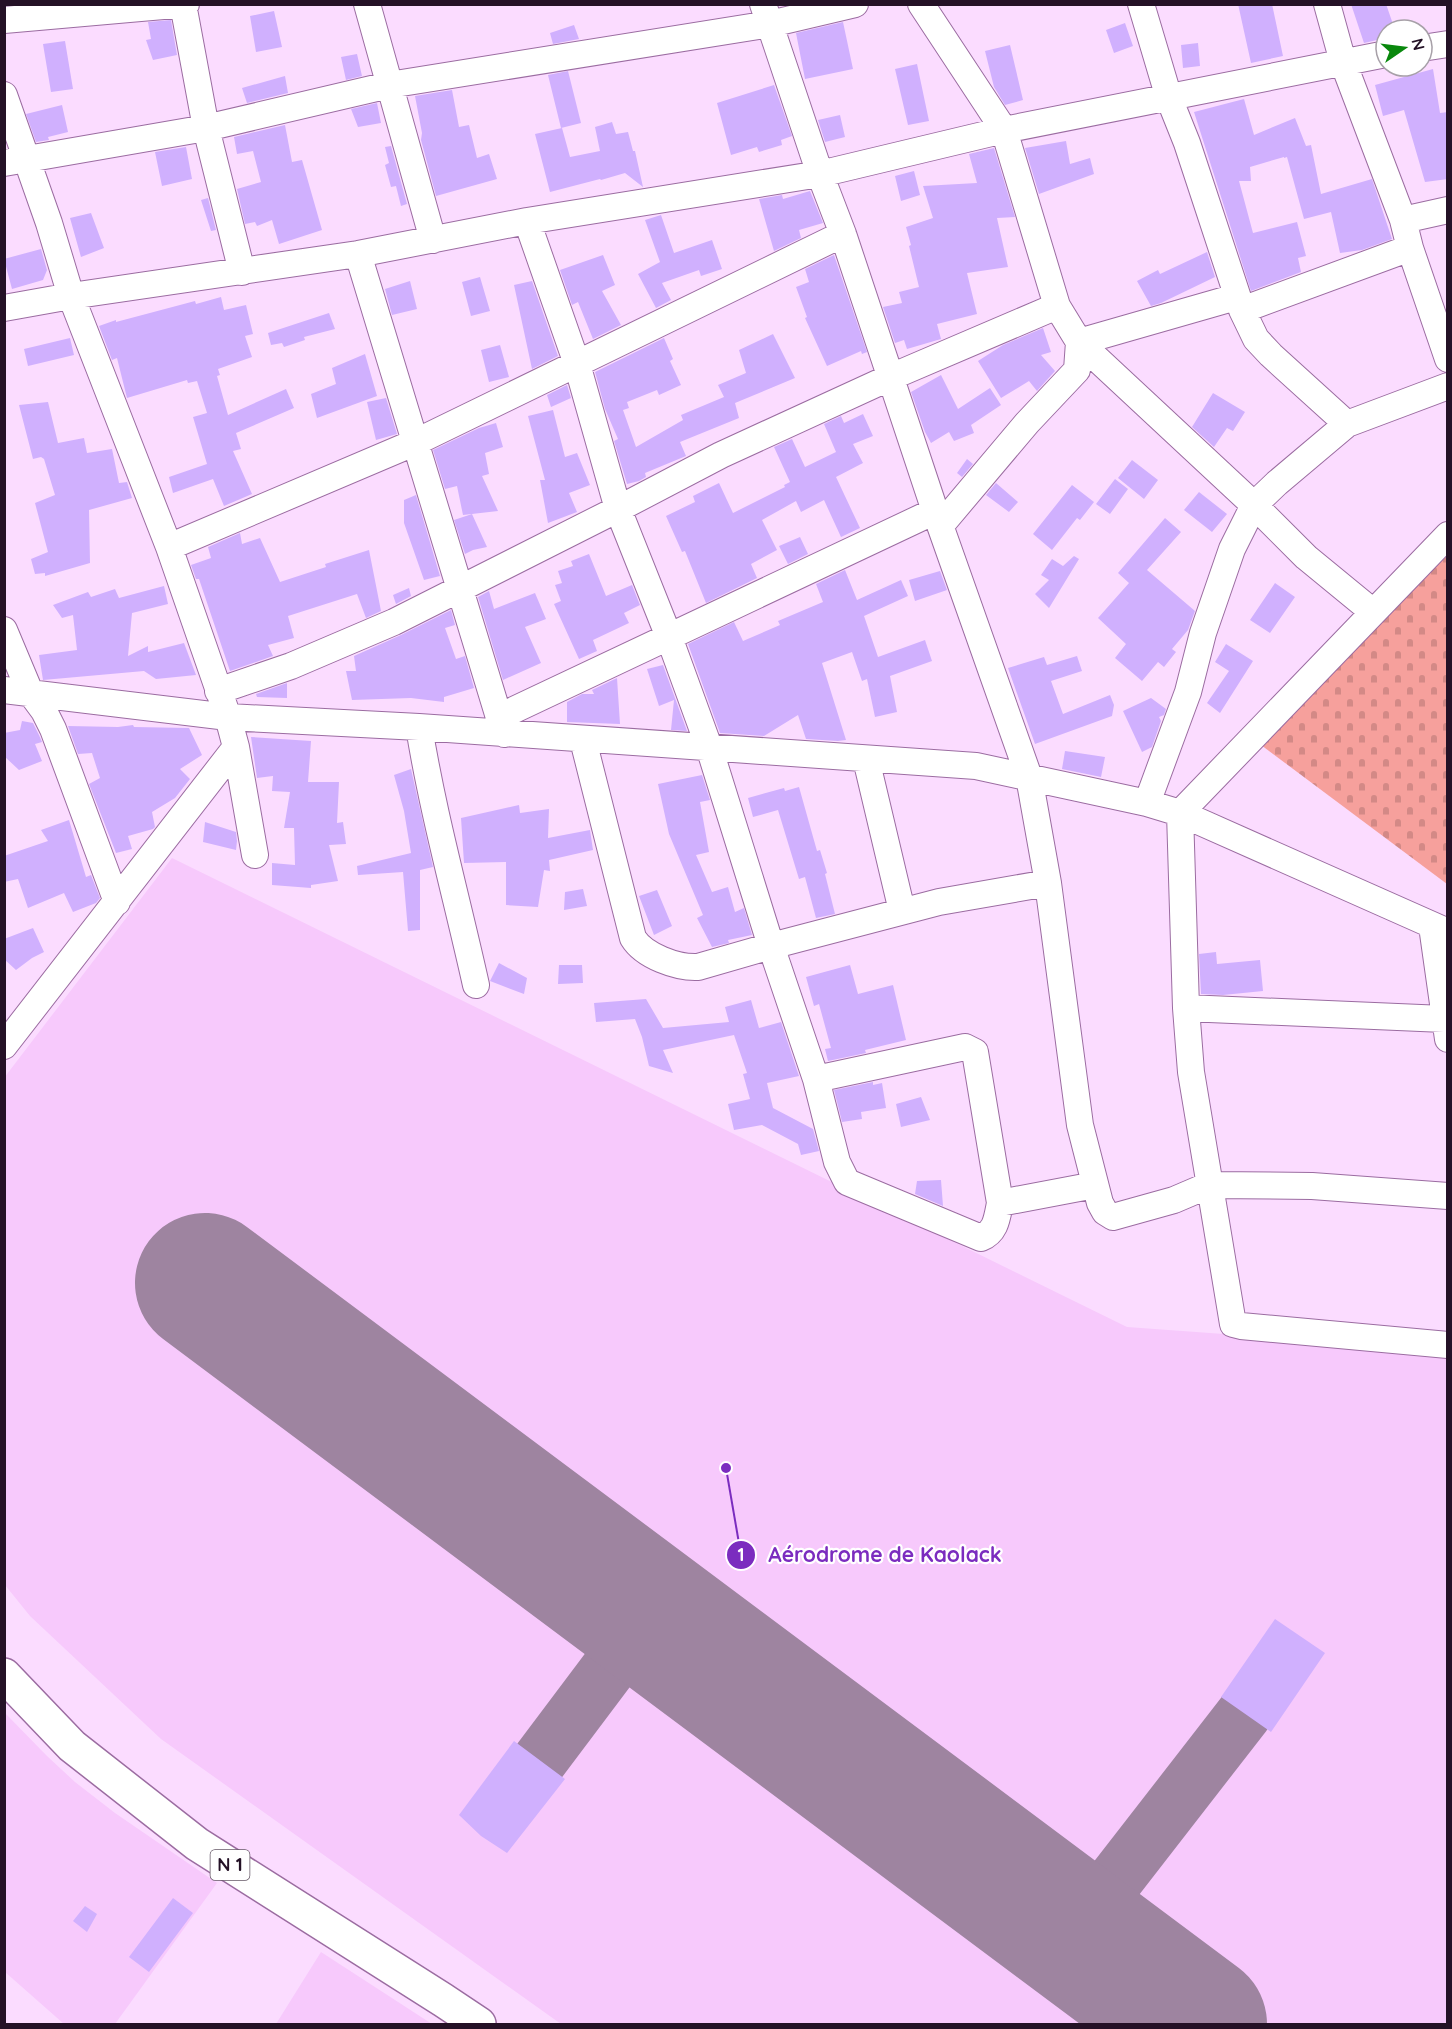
<svg xmlns="http://www.w3.org/2000/svg" width="1452" height="2029" font-family="Quicksand,sans-serif">
  <style>
    .built { fill: #f7c9fc }
    .cemetery { fill: url(#cemetery-stones) }
    .lines { fill: none; stroke-linecap: round; stroke-linejoin: round }
    .taxiway { stroke: #9e84a0; stroke-width: 56 }
    .runway { stroke: #9e84a0; stroke-width: 140 }
    .building { fill: #d0b0fe }
    .minor-casing { stroke: #9b6ca1; stroke-width: 28 }
    .trunk-casing { stroke: #9b6ca1; stroke-width: 36 }
    .minor { stroke: #fff; stroke-width: 26 }
    .trunk { stroke: #fff; stroke-width: 33 }
    .labels { text-anchor: middle; stroke-width: 4.5; stroke-linejoin: round; paint-order: stroke }
    .shield { fill: #fff; stroke: #665867; stroke-width: 1.5 }
    .shield-label { font-size: 18px; font-weight: bold; fill: #241126 }
    .leader { fill: none; stroke: #7b2cbf; stroke-width: 2 }
    .callout-dot { fill: #7b2cbf; stroke: #fff; stroke-width: 2 }
    .mark-label { font-size: 18px; text-anchor: middle; font-weight: bold; fill: #fff }
    .callout-label { font-size: 21px; text-anchor: middle; font-weight: bold; fill: #7b2cbf; stroke: #fff; stroke-width: 4.5; stroke-linejoin: round; paint-order: stroke }
  </style>
  <defs>
    <pattern id="cemetery-stones" width="16" height="16" patternUnits="userSpaceOnUse" patternTransform="scale(1.5)"><rect width="16" height="16" fill="#f6a09c"/><path d="M2 7V4a2 2 0 0 1 4 0v3zM10 15v-3a2 2 0 0 1 4 0v3z" fill="#d38986"/></pattern>
  </defs>
  <rect width="100%" height="100%" fill="#fbdcff"/>
  <path class="built" d="M 172,858 L 1127,1327 L 1447,1350 L 1447,2024 L 561,2024 L 161,1739 L 30,1616 L 5,1585 L 4,1078 Z
    M 5,1713 L 47,1756 L 75,1782 L 115,1813 L 217,1883 L 115,2024 L 64,2024 L 5,1972 Z
    M 321,1952 L 432,2024 L 276,2024 Z"/>
  <path class="cemetery" d="M 1447,556 L 1447,884 L 1253,739 Z"/>
  <g class="lines">
    <path class="taxiway" d="M 540,1760 L 649,1615
      M 1074,1933 L 1244,1714"/>
    <path class="runway" d="M 205,1283 L 1197,2024"/>
  </g>
  <path class="building" d="M 1238,4 L 1272,4 L 1283,56 L 1251,63 Z
    M 1351,4 L 1386,4 L 1395,30 L 1386,30 L 1386,38 L 1364,43 Z
    M 274,11 L 282,47 L 256,52 L 250,16 Z
    M 171,20 L 177,55 L 153,60 L 146,40 L 151,39 L 148,22 Z
    M 843,22 L 853,69 L 805,79 L 796,33 Z
    M 1125,23 L 1133,46 L 1114,53 L 1106,30 Z
    M 574,25 L 579,39 L 553,44 L 550,33 Z
    M 65,41 L 73,89 L 51,92 L 43,44 Z
    M 1198,43 L 1200,66 L 1183,68 L 1181,45 Z
    M 1010,45 L 1023,100 L 1005,105 L 994,87 L 985,51 Z
    M 357,54 L 362,76 L 346,80 L 341,57 Z
    M 917,64 L 929,121 L 908,125 L 895,69 Z
    M 1433,69 L 1440,113 L 1448,112 L 1448,179 L 1425,182 L 1404,110 L 1383,116 L 1375,85 Z
    M 568,71 L 581,123 L 561,128 L 548,75 Z
    M 285,76 L 288,93 L 247,103 L 242,88 Z
    M 774,85 L 792,136 L 781,140 L 782,145 L 759,152 L 757,147 L 731,155 L 717,103 Z
    M 452,90 L 459,127 L 469,125 L 477,158 L 489,154 L 497,179 L 436,196 L 421,140 L 422,133 L 415,96 Z
    M 1244,99 L 1254,135 L 1295,118 L 1306,146 L 1311,145 L 1321,194 L 1372,179 L 1392,239 L 1362,250 L 1340,253 L 1331,212 L 1304,219 L 1287,157 L 1284,158 L 1284,157 L 1250,167 L 1251,181 L 1239,181 L 1253,233 L 1297,222 L 1306,256 L 1298,258 L 1301,272 L 1251,291 L 1194,112 Z
    M 377,103 L 381,123 L 358,127 L 351,109 Z
    M 62,105 L 68,132 L 48,137 L 49,140 L 36,142 L 26,114 Z
    M 840,115 L 845,137 L 825,142 L 818,120 Z
    M 612,122 L 616,134 L 628,132 L 633,151 L 635,151 L 643,187 L 625,173 L 601,180 L 600,179 L 550,192 L 535,134 L 562,128 L 570,157 L 600,151 L 595,127 Z
    M 285,125 L 292,162 L 302,160 L 322,230 L 279,244 L 272,220 L 257,226 L 255,222 L 245,224 L 237,189 L 261,182 L 253,151 L 237,154 L 234,137 Z
    M 1066,141 L 1070,164 L 1090,158 L 1094,174 L 1039,194 L 1025,148 Z
    M 391,146 L 407,204 L 401,206 L 396,186 L 391,187 L 385,165 L 389,163 L 385,147 Z
    M 186,147 L 192,179 L 162,186 L 155,152 Z
    M 994,148 L 1015,217 L 997,218 L 1008,267 L 967,273 L 977,314 L 937,324 L 941,339 L 907,349 L 904,340 L 895,343 L 883,307 L 902,303 L 899,292 L 919,287 L 909,246 L 911,245 L 906,227 L 933,218 L 923,186 L 977,183 L 969,154 Z
    M 914,171 L 920,195 L 901,201 L 895,176 Z
    M 810,191 L 823,223 L 799,230 L 801,238 L 774,251 L 759,199 L 782,195 L 783,199 Z
    M 208,198 L 216,230 L 211,231 L 201,200 Z
    M 91,213 L 104,248 L 81,257 L 70,218 Z
    M 661,215 L 674,253 L 712,240 L 722,269 L 701,276 L 699,270 L 662,283 L 671,300 L 656,308 L 638,274 L 660,262 L 645,220 Z
    M 41,249 L 47,270 L 43,280 L 12,289 L 4,259 Z
    M 1207,252 L 1215,277 L 1161,303 L 1151,306 L 1137,281 L 1158,270 L 1160,274 Z
    M 603,255 L 615,285 L 602,291 L 621,325 L 593,339 L 578,302 L 572,305 L 560,270 Z
    M 834,255 L 867,352 L 862,354 L 861,351 L 827,366 L 805,318 L 807,317 L 796,287 L 809,282 L 805,269 Z
    M 480,277 L 490,311 L 471,316 L 462,282 Z
    M 410,281 L 417,309 L 392,315 L 385,289 Z
    M 532,281 L 558,356 L 532,369 L 514,285 Z
    M 221,297 L 224,310 L 246,305 L 253,334 L 245,336 L 252,357 L 218,369 L 220,375 L 217,376 L 228,415 L 286,389 L 294,408 L 236,433 L 241,449 L 233,451 L 252,494 L 224,506 L 213,479 L 173,493 L 169,477 L 207,464 L 193,417 L 207,413 L 197,381 L 188,383 L 187,380 L 127,398 L 117,358 L 112,360 L 99,326 L 116,320 L 116,322 L 195,301 L 196,304 Z
    M 329,313 L 335,329 L 304,337 L 305,340 L 284,347 L 282,343 L 271,345 L 268,333 Z
    M 1043,328 L 1051,352 L 1041,355 L 1055,371 L 1037,391 L 1029,381 L 1001,398 L 978,361 L 1003,345 Z
    M 773,334 L 795,378 L 735,403 L 739,418 L 680,442 L 686,456 L 645,473 L 646,477 L 639,481 L 627,484 L 614,441 L 618,439 L 605,409 L 595,372 L 664,338 L 673,359 L 670,361 L 681,385 L 659,395 L 657,390 L 627,402 L 629,408 L 623,410 L 636,447 L 683,420 L 681,415 L 724,397 L 718,385 L 746,373 L 739,350 Z
    M 70,338 L 74,355 L 28,366 L 24,349 Z
    M 500,345 L 509,377 L 489,382 L 481,350 Z
    M 365,354 L 377,396 L 317,418 L 311,394 L 336,384 L 332,368 Z
    M 941,375 L 958,409 L 990,388 L 1001,405 L 971,425 L 974,433 L 954,441 L 949,432 L 931,443 L 925,432 L 911,392 Z
    M 567,385 L 571,398 L 551,407 L 547,395 Z
    M 1213,393 L 1245,412 L 1233,431 L 1227,428 L 1214,447 L 1192,427 Z
    M 386,398 L 397,434 L 376,440 L 367,402 Z
    M 48,402 L 58,443 L 84,438 L 87,453 L 112,449 L 119,483 L 127,482 L 132,498 L 89,510 L 90,563 L 45,576 L 45,573 L 35,574 L 31,559 L 48,552 L 35,503 L 55,495 L 44,459 L 41,457 L 33,459 L 19,405 Z
    M 553,410 L 565,457 L 577,453 L 590,485 L 569,493 L 577,512 L 548,523 L 540,480 L 545,480 L 528,416 Z
    M 863,414 L 873,436 L 853,444 L 863,463 L 836,477 L 860,528 L 841,537 L 824,500 L 801,512 L 796,501 L 762,520 L 777,550 L 751,564 L 757,578 L 706,603 L 685,551 L 682,552 L 666,516 L 695,502 L 693,496 L 719,483 L 733,513 L 785,487 L 784,485 L 790,482 L 774,447 L 792,439 L 805,467 L 836,452 L 824,424 L 841,416 L 844,423 Z
    M 496,423 L 503,447 L 485,453 L 489,474 L 482,476 L 498,511 L 463,515 L 457,486 L 445,489 L 433,450 L 479,428 Z
    M 967,459 L 973,464 L 962,477 L 957,473 Z
    M 1132,460 L 1158,480 L 1144,499 L 1118,478 Z
    M 1115,479 L 1128,489 L 1110,514 L 1096,504 Z
    M 996,483 L 1018,502 L 1009,512 L 986,495 Z
    M 1072,485 L 1094,502 L 1080,520 L 1077,518 L 1052,550 L 1033,534 Z
    M 1199,492 L 1227,514 L 1212,532 L 1184,510 Z
    M 416,495 L 440,576 L 424,580 L 404,523 L 404,500 Z
    M 472,514 L 487,547 L 473,550 L 465,554 L 454,520 Z
    M 1165,518 L 1181,532 L 1147,570 L 1195,611 L 1188,630 L 1172,649 L 1176,652 L 1164,667 L 1158,662 L 1142,681 L 1115,658 L 1126,644 L 1098,618 L 1129,583 L 1118,573 Z
    M 240,533 L 242,544 L 260,538 L 280,582 L 326,567 L 325,564 L 369,550 L 381,611 L 366,618 L 357,594 L 288,616 L 294,638 L 268,645 L 273,656 L 230,671 L 199,579 L 196,579 L 191,565 L 211,558 L 208,547 Z
    M 800,537 L 808,554 L 788,564 L 779,546 Z
    M 589,554 L 606,596 L 632,585 L 640,605 L 624,613 L 629,623 L 593,640 L 597,651 L 579,659 L 554,604 L 561,601 L 555,585 L 562,583 L 558,571 L 573,566 L 571,561 Z
    M 1074,556 L 1079,559 L 1049,608 L 1035,594 L 1049,580 L 1041,575 L 1052,559 L 1063,566 Z
    M 845,570 L 857,600 L 901,580 L 908,596 L 864,616 L 878,657 L 925,640 L 932,661 L 890,676 L 897,712 L 875,717 L 867,679 L 862,681 L 852,652 L 822,663 L 846,740 L 838,741 L 806,739 L 798,715 L 764,736 L 720,733 L 688,644 L 734,622 L 743,641 L 780,625 L 778,621 L 823,602 L 816,584 Z
    M 940,571 L 947,590 L 915,601 L 909,580 Z
    M 1275,583 L 1295,597 L 1270,633 L 1250,620 Z
    M 164,586 L 168,604 L 132,613 L 128,656 L 148,646 L 148,652 L 184,643 L 196,675 L 156,679 L 144,671 L 43,680 L 39,655 L 77,650 L 73,615 L 62,618 L 53,605 L 88,592 L 91,597 L 115,589 L 119,598 Z
    M 409,588 L 411,596 L 396,604 L 393,595 Z
    M 489,591 L 494,609 L 535,593 L 546,619 L 525,627 L 541,663 L 503,680 L 478,597 Z
    M 451,610 L 455,625 L 445,628 L 456,659 L 465,656 L 474,688 L 444,697 L 444,702 L 411,698 L 352,700 L 346,671 L 356,671 L 354,656 L 401,635 Z
    M 1226,644 L 1253,661 L 1220,713 L 1207,703 L 1229,671 L 1215,662 Z
    M 1077,656 L 1082,671 L 1051,681 L 1063,714 L 1110,695 L 1114,705 L 1112,716 L 1035,744 L 1008,668 L 1044,657 L 1047,665 Z
    M 663,665 L 687,731 L 671,730 L 674,700 L 659,706 L 647,669 Z
    M 617,678 L 620,724 L 567,722 L 567,702 L 582,694 L 594,694 L 592,690 Z
    M 287,683 L 287,698 L 257,697 L 256,694 Z
    M 1151,698 L 1166,709 L 1164,715 L 1159,717 L 1161,721 L 1152,747 L 1142,752 L 1123,711 Z
    M 22,721 L 33,723 L 39,735 L 42,742 L 35,744 L 42,761 L 19,770 L 4,756 L 4,733 L 20,730 Z
    M 133,725 L 134,727 L 189,728 L 202,755 L 180,769 L 190,779 L 175,798 L 152,812 L 155,827 L 153,829 L 128,836 L 132,849 L 116,853 L 89,784 L 100,778 L 92,753 L 78,754 L 68,726 L 118,727 Z
    M 251,737 L 311,741 L 308,782 L 339,782 L 337,823 L 343,822 L 346,844 L 329,845 L 338,881 L 311,885 L 311,888 L 272,885 L 272,863 L 295,865 L 294,828 L 284,828 L 290,792 L 272,791 L 273,776 L 257,778 Z
    M 1065,751 L 1105,757 L 1101,777 L 1062,769 Z
    M 411,769 L 433,867 L 420,870 L 420,930 L 408,931 L 403,872 L 358,875 L 357,866 L 411,853 L 404,811 L 394,775 Z
    M 702,775 L 710,800 L 700,802 L 709,852 L 696,855 L 712,892 L 728,887 L 735,912 L 744,908 L 752,935 L 728,940 L 729,943 L 712,947 L 697,918 L 703,915 L 669,834 L 658,784 Z
    M 799,787 L 817,851 L 820,850 L 827,873 L 825,874 L 835,914 L 816,918 L 805,877 L 799,879 L 778,810 L 753,817 L 748,798 L 784,788 L 785,791 Z
    M 519,805 L 520,813 L 549,809 L 548,838 L 590,830 L 593,850 L 549,860 L 550,871 L 544,870 L 538,907 L 506,905 L 506,862 L 464,863 L 461,818 Z
    M 69,820 L 86,877 L 91,875 L 100,898 L 96,903 L 73,912 L 64,893 L 28,908 L 18,879 L 4,882 L 4,856 L 48,841 L 41,830 Z
    M 205,822 L 236,832 L 237,841 L 236,850 L 203,842 Z
    M 583,889 L 587,906 L 564,910 L 565,892 Z
    M 657,890 L 672,926 L 654,935 L 639,896 Z
    M 33,928 L 44,952 L 32,958 L 16,970 L 4,959 L 4,939 Z
    M 1216,952 L 1217,964 L 1260,960 L 1263,991 L 1223,995 L 1201,994 L 1199,954 Z
    M 499,963 L 527,978 L 524,994 L 490,981 Z
    M 559,965 L 582,965 L 583,983 L 558,984 Z
    M 850,965 L 858,994 L 893,985 L 906,1040 L 865,1050 L 866,1053 L 828,1061 L 825,1049 L 831,1048 L 819,1004 L 814,1006 L 806,977 Z
    M 646,999 L 663,1028 L 729,1022 L 725,1007 L 751,1000 L 759,1028 L 781,1022 L 799,1076 L 767,1083 L 773,1108 L 813,1129 L 819,1151 L 801,1155 L 798,1144 L 762,1125 L 734,1130 L 728,1104 L 750,1099 L 743,1074 L 747,1073 L 734,1035 L 663,1050 L 673,1073 L 649,1066 L 642,1037 L 635,1019 L 596,1022 L 594,1003 Z
    M 873,1082 L 873,1085 L 882,1083 L 886,1108 L 861,1112 L 862,1119 L 842,1122 L 834,1090 Z
    M 921,1097 L 930,1120 L 901,1127 L 896,1104 Z
    M 941,1180 L 943,1206 L 915,1194 L 917,1181 Z
    M 1275,1619 L 1325,1653 L 1271,1732 L 1221,1697 Z
    M 514,1741 L 565,1779 L 507,1853 L 481,1836 L 459,1815 Z
    M 173,1898 L 193,1913 L 149,1972 L 129,1957 Z
    M 85,1906 L 97,1914 L 87,1932 L 73,1921 Z"/>
  <g class="lines">
    <defs>
      <path id="minor" d="M 183,4 L 206,128 L 242,272
        M 367,4 L 433,240
        M 763,4 L 820,174 L 843,234 L 935,511 L 1029,777 L 1048,883 L 1080,1125 L 1100,1203 L 1105,1212 L 1113,1217 L 1174,1200 L 1209,1185 L 1312,1186 L 1448,1196
        M 921,4 L 1004,130 L 1057,306 L 1079,342 L 1254,505 L 1306,557 L 1373,612
        M 1141,4 L 1169,98 L 1187,143 L 1242,310 L 1256,339 L 1271,355 L 1347,424
        M 1327,4 L 1343,62 L 1403,220 L 1410,248 L 1448,359
        M 4,20 L 186,4
        M 1422,48 L 1448,44
        M 4,95 L 49,223 L 71,296 L 169,547 L 228,717 L 236,747 L 255,855
        M 4,163 L 206,128 L 389,85 L 770,24 L 855,4
        M 1403,220 L 1448,210
        M 527,221 L 577,364 L 618,509 L 669,637 L 709,747 L 771,946 L 816,1079 L 837,1162 L 847,1182 L 981,1238 C 996,1232 997,1218 1000,1203 L 1095,1185
        M 358,254 L 504,734
        M 4,308 L 71,296 L 358,254 L 527,221 L 820,174 L 1004,130 L 1386,54
        M 1242,310 L 1410,248
        M 941,525 L 1027,423 L 1077,370 L 1079,342 L 1236,297
        M 1448,535 L 1180,813 L 1186,1008 L 1191,1072 L 1233,1324 L 1241,1326 L 1448,1345
        M 169,547 L 416,442 L 843,234
        M 4,630 L 30,692 L 44,711 L 53,729 L 117,902
        M 4,690 L 228,717 L 419,727 L 976,766 L 1147,803 L 1180,813 L 1448,932
        M 218,691 L 291,666 L 394,622 L 618,509 L 721,455 L 891,377 L 1057,306
        M 499,717 L 935,511
        M 419,727 C 433,814 457,899 476,985
        M 583,740 L 633,938 C 644,956 677,968 698,967 L 771,946 L 939,902 L 1048,883
        M 866,759 L 902,911
        M 1147,803 L 1188,692 L 1203,633 L 1232,549 L 1254,505 L 1277,483 L 1347,424 L 1448,386
        M 1432,926 L 1448,1039
        M 1186,1008 L 1444,1019
        M 4,1046 L 236,747
        M 816,1079 L 965,1047 L 975,1052 L 1000,1203"/>
      <path id="trunk" d="M 4,1675 L 72,1746 L 197,1844 L 443,2000 L 479,2024"/>
    </defs>
    <use href="#minor" class="minor-casing"/>
    <use href="#trunk" class="trunk-casing"/>
    <use href="#minor" class="minor"/>
    <use href="#trunk" class="trunk"/>
  </g>
  <g class="labels">
    <rect class="shield" x="210.5" y="1850" width="39" height="30" rx="4.5"/>
    <g class="shield-label">
      <text x="230" y="1871">N 1</text>
    </g>
  </g>
  <path class="leader" d="M726 1468L741 1555"/>
  <g class="callout-dot">
    <circle cx="726" cy="1468" r="6"/>
    <circle cx="741" cy="1555" r="15"/>
  </g>
  <g class="mark-label">
    <text x="741" y="1561">1</text>
  </g>
  <g class="callout-label">
    <text x="885" y="1562">Aérodrome de Kaolack</text>
  </g>
  <rect width="1452" height="2029" fill="none" stroke="#241126" stroke-width="12"/>
  <g transform="translate(1404 48) rotate(76)"><circle r="28" fill="#ffffff" stroke="#a7a0a8" stroke-width="1.5"/>
  <path d="M0-4.5L10 22L0 15L-10 22Z" fill="#09880d"/>
  <text y="-9" font-size="16" font-weight="bold" text-anchor="middle" fill="#241126">N</text>
  </g>
</svg>
